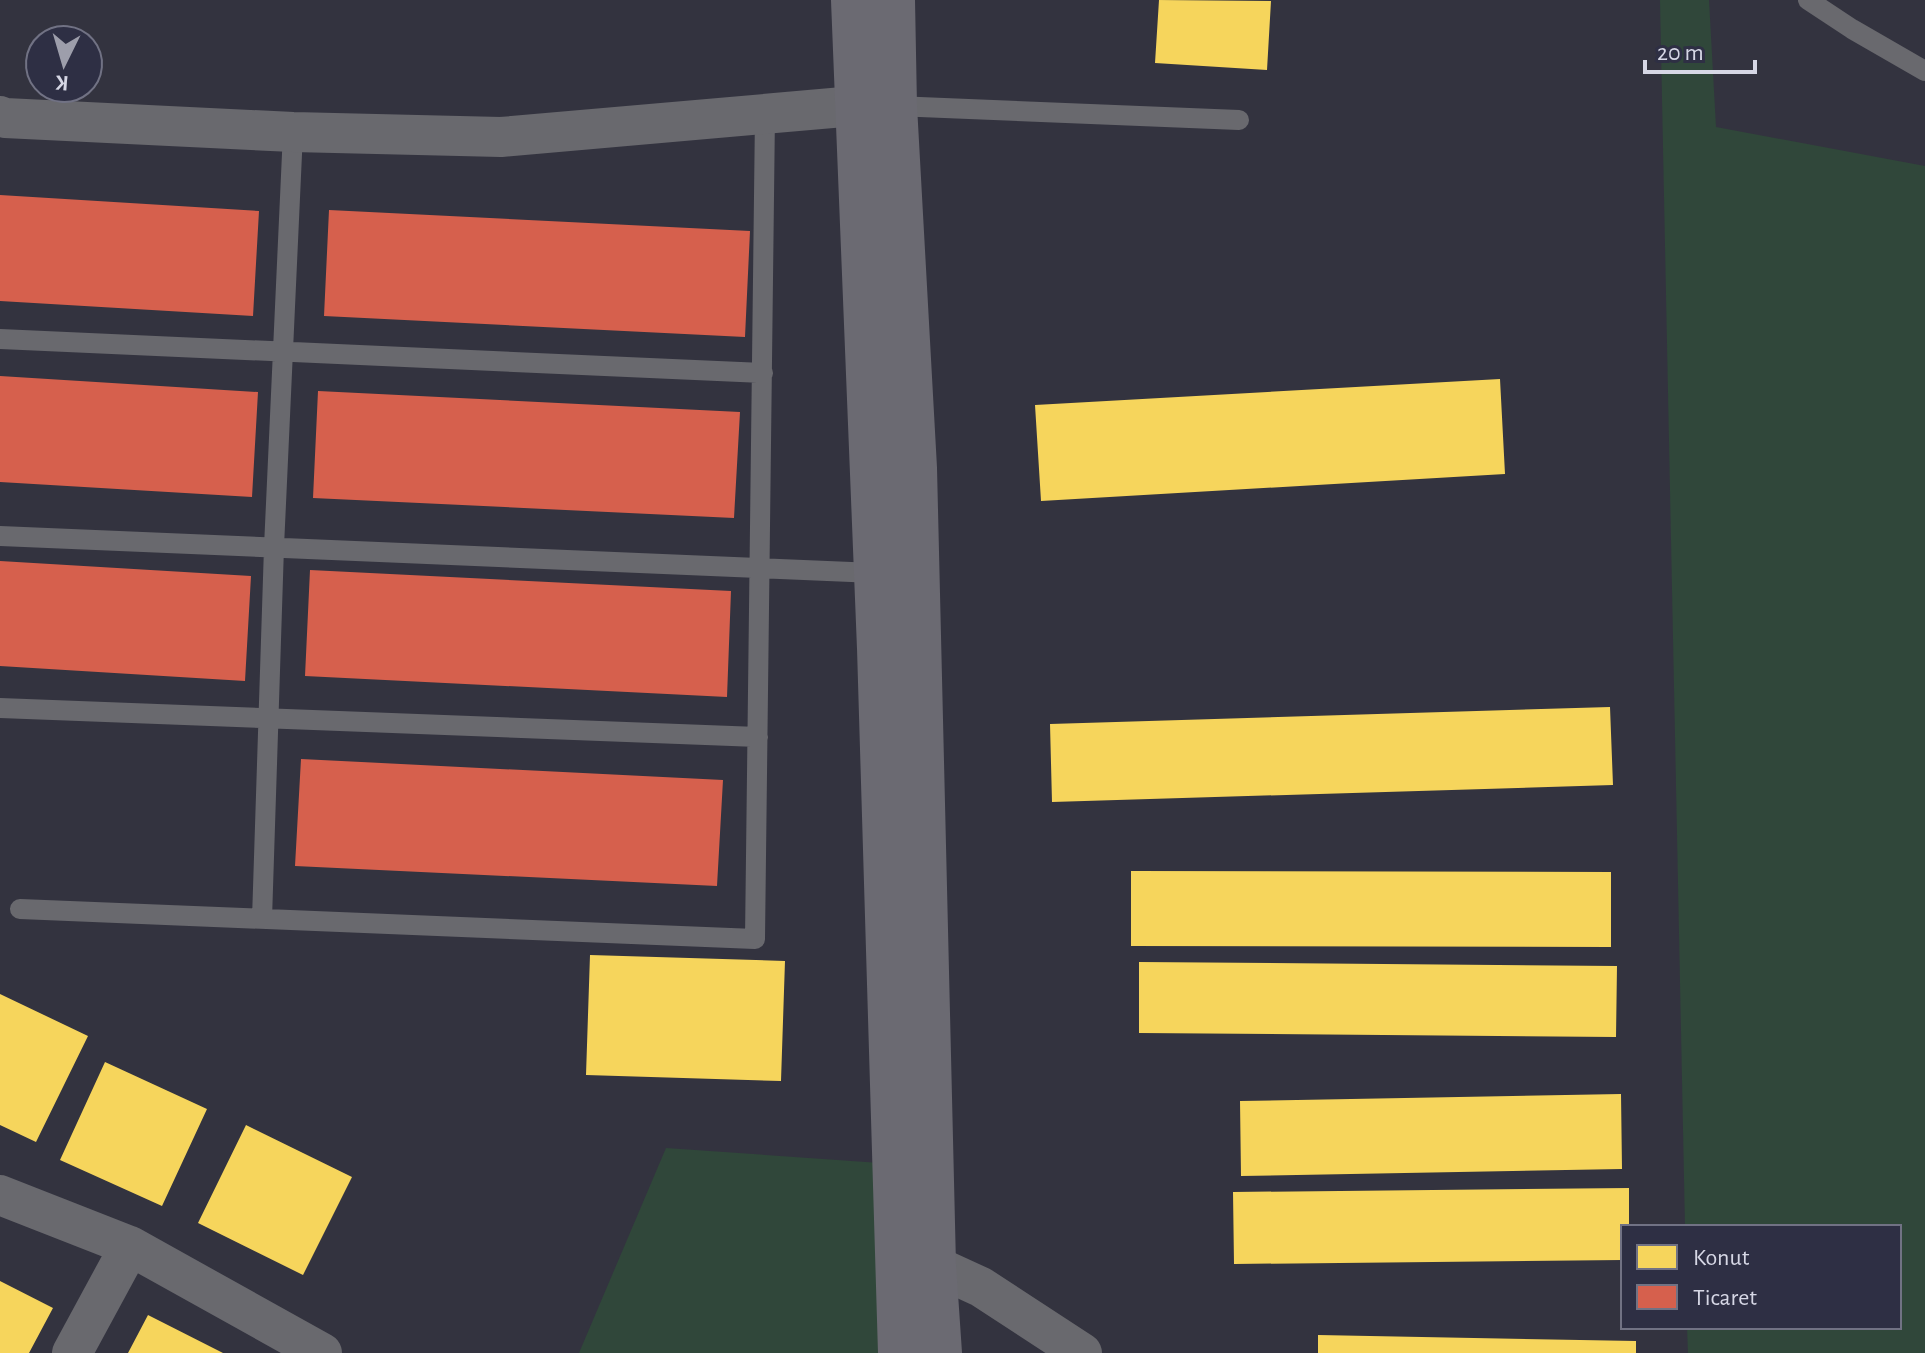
<svg xmlns="http://www.w3.org/2000/svg" width="1925" height="1353" font-family="'Alegreya Sans',sans-serif">
  <style>
    .green { fill: #30473a }
    .homes { fill: #f6d55c }
    .shops { fill: #d6604d }
    .lines { fill: none; stroke-linecap: round; stroke-linejoin: round }
    .lane { stroke: #69696e; stroke-width: 20 }
    .street { stroke: #69696e; stroke-width: 40 }
    .secondary { stroke: #6b6a72; stroke-width: 44 }
  </style>
  <rect width="100%" height="100%" fill="#33333f"/>
  <path class="green" d="M 1660,0 L 1709,0 L 1716,127 L 1925,166 L 1925,1353 L 1688,1353 L 1687,1327 L 1899,1327 L 1899,1227 L 1685,1227 Z
    M 666,1148 L 880,1163 L 887,1353 L 579,1353 Z"/>
  <path class="homes" d="M 1159,0 L 1271,1 L 1267,70 L 1155,63 Z
    M 1500,379 L 1505,474 L 1041,501 L 1035,405 Z
    M 1610,707 L 1613,785 L 1052,802 L 1050,724 Z
    M 1131,871 L 1611,872 L 1611,947 L 1131,946 Z
    M 590,955 L 785,961 L 781,1081 L 586,1075 Z
    M 1139,962 L 1617,966 L 1616,1037 L 1139,1033 Z
    M 0,994 L 88,1036 L 36,1142 L 0,1125 Z
    M 105,1062 L 207,1109 L 162,1206 L 60,1160 Z
    M 1621,1094 L 1622,1169 L 1241,1176 L 1240,1101 Z
    M 246,1125 L 352,1177 L 303,1275 L 198,1223 Z
    M 1629,1188 L 1629,1227 L 1623,1227 L 1623,1260 L 1234,1264 L 1233,1192 Z
    M 0,1281 L 53,1308 L 29,1353 L 0,1353 Z
    M 148,1315 L 223,1353 L 128,1353 Z
    M 1318,1335 L 1636,1341 L 1636,1353 L 1318,1353 Z"/>
  <path class="shops" d="M 0,195 L 259,211 L 253,316 L 0,301 Z
    M 329,210 L 750,231 L 745,337 L 324,316 Z
    M 0,376 L 258,392 L 252,497 L 0,482 Z
    M 318,391 L 740,412 L 734,518 L 313,498 Z
    M 0,561 L 251,576 L 245,681 L 0,666 Z
    M 310,570 L 731,591 L 727,697 L 305,676 Z
    M 301,759 L 723,780 L 717,886 L 295,866 Z"/>
  <g class="lines">
    <path class="lane" d="M 1808,0 L 1852,29 L 1925,71
      M 895,106 L 1239,120
      M 0,339 L 763,373
      M 0,536 L 875,573
      M 0,708 L 758,737
      M 20,909 L 755,939 L 765,114
      M 262,919 L 274,547 L 293,132"/>
    <path class="street" d="M 0,116 L 5,118 L 293,132 L 501,137 L 855,106 L 891,106
      M 0,1195 L 130,1246 L 322,1353
      M 909,1254 L 981,1287 L 1082,1353
      M 72,1353 L 130,1246"/>
    <path class="secondary" d="M 853,0 L 879,648 L 900,1353
      M 893,0 L 895,106 L 915,468 L 934,1265 L 940,1353"/>
  </g>
  <rect x="1621" y="1225" width="280" height="104" fill="#2e2f44" stroke="#717284" stroke-width="2"/>
  <rect x="1637" y="1245" width="40" height="24" fill="#f6d55c" stroke="#717284" stroke-width="2"/>
  <text x="1693" y="1265" font-size="24" fill="#d6d7e5">Konut</text>
  <rect x="1637" y="1285" width="40" height="24" fill="#d6604d" stroke="#717284" stroke-width="2"/>
  <text x="1693" y="1305" font-size="24" fill="#d6d7e5">Ticaret</text>
  <g transform="translate(64 64) rotate(185)"><circle r="38" fill="#2e2f44" stroke="#717284" stroke-width="2"/>
  <path d="M0-6L14 30L0 20L-14 30Z" fill="#9d9eab"/>
  <text y="-12" font-size="22" font-weight="bold" text-anchor="middle" fill="#d6d7e5">K</text>
  </g>
  <path d="M1645 60v12h110v-12" fill="none" stroke="#d6d7e5" stroke-width="4"/>
  <text x="1657" y="60" font-size="24" fill="#d6d7e5" stroke="#2e2f44" stroke-width="6" paint-order="stroke">20 m</text>
</svg>
